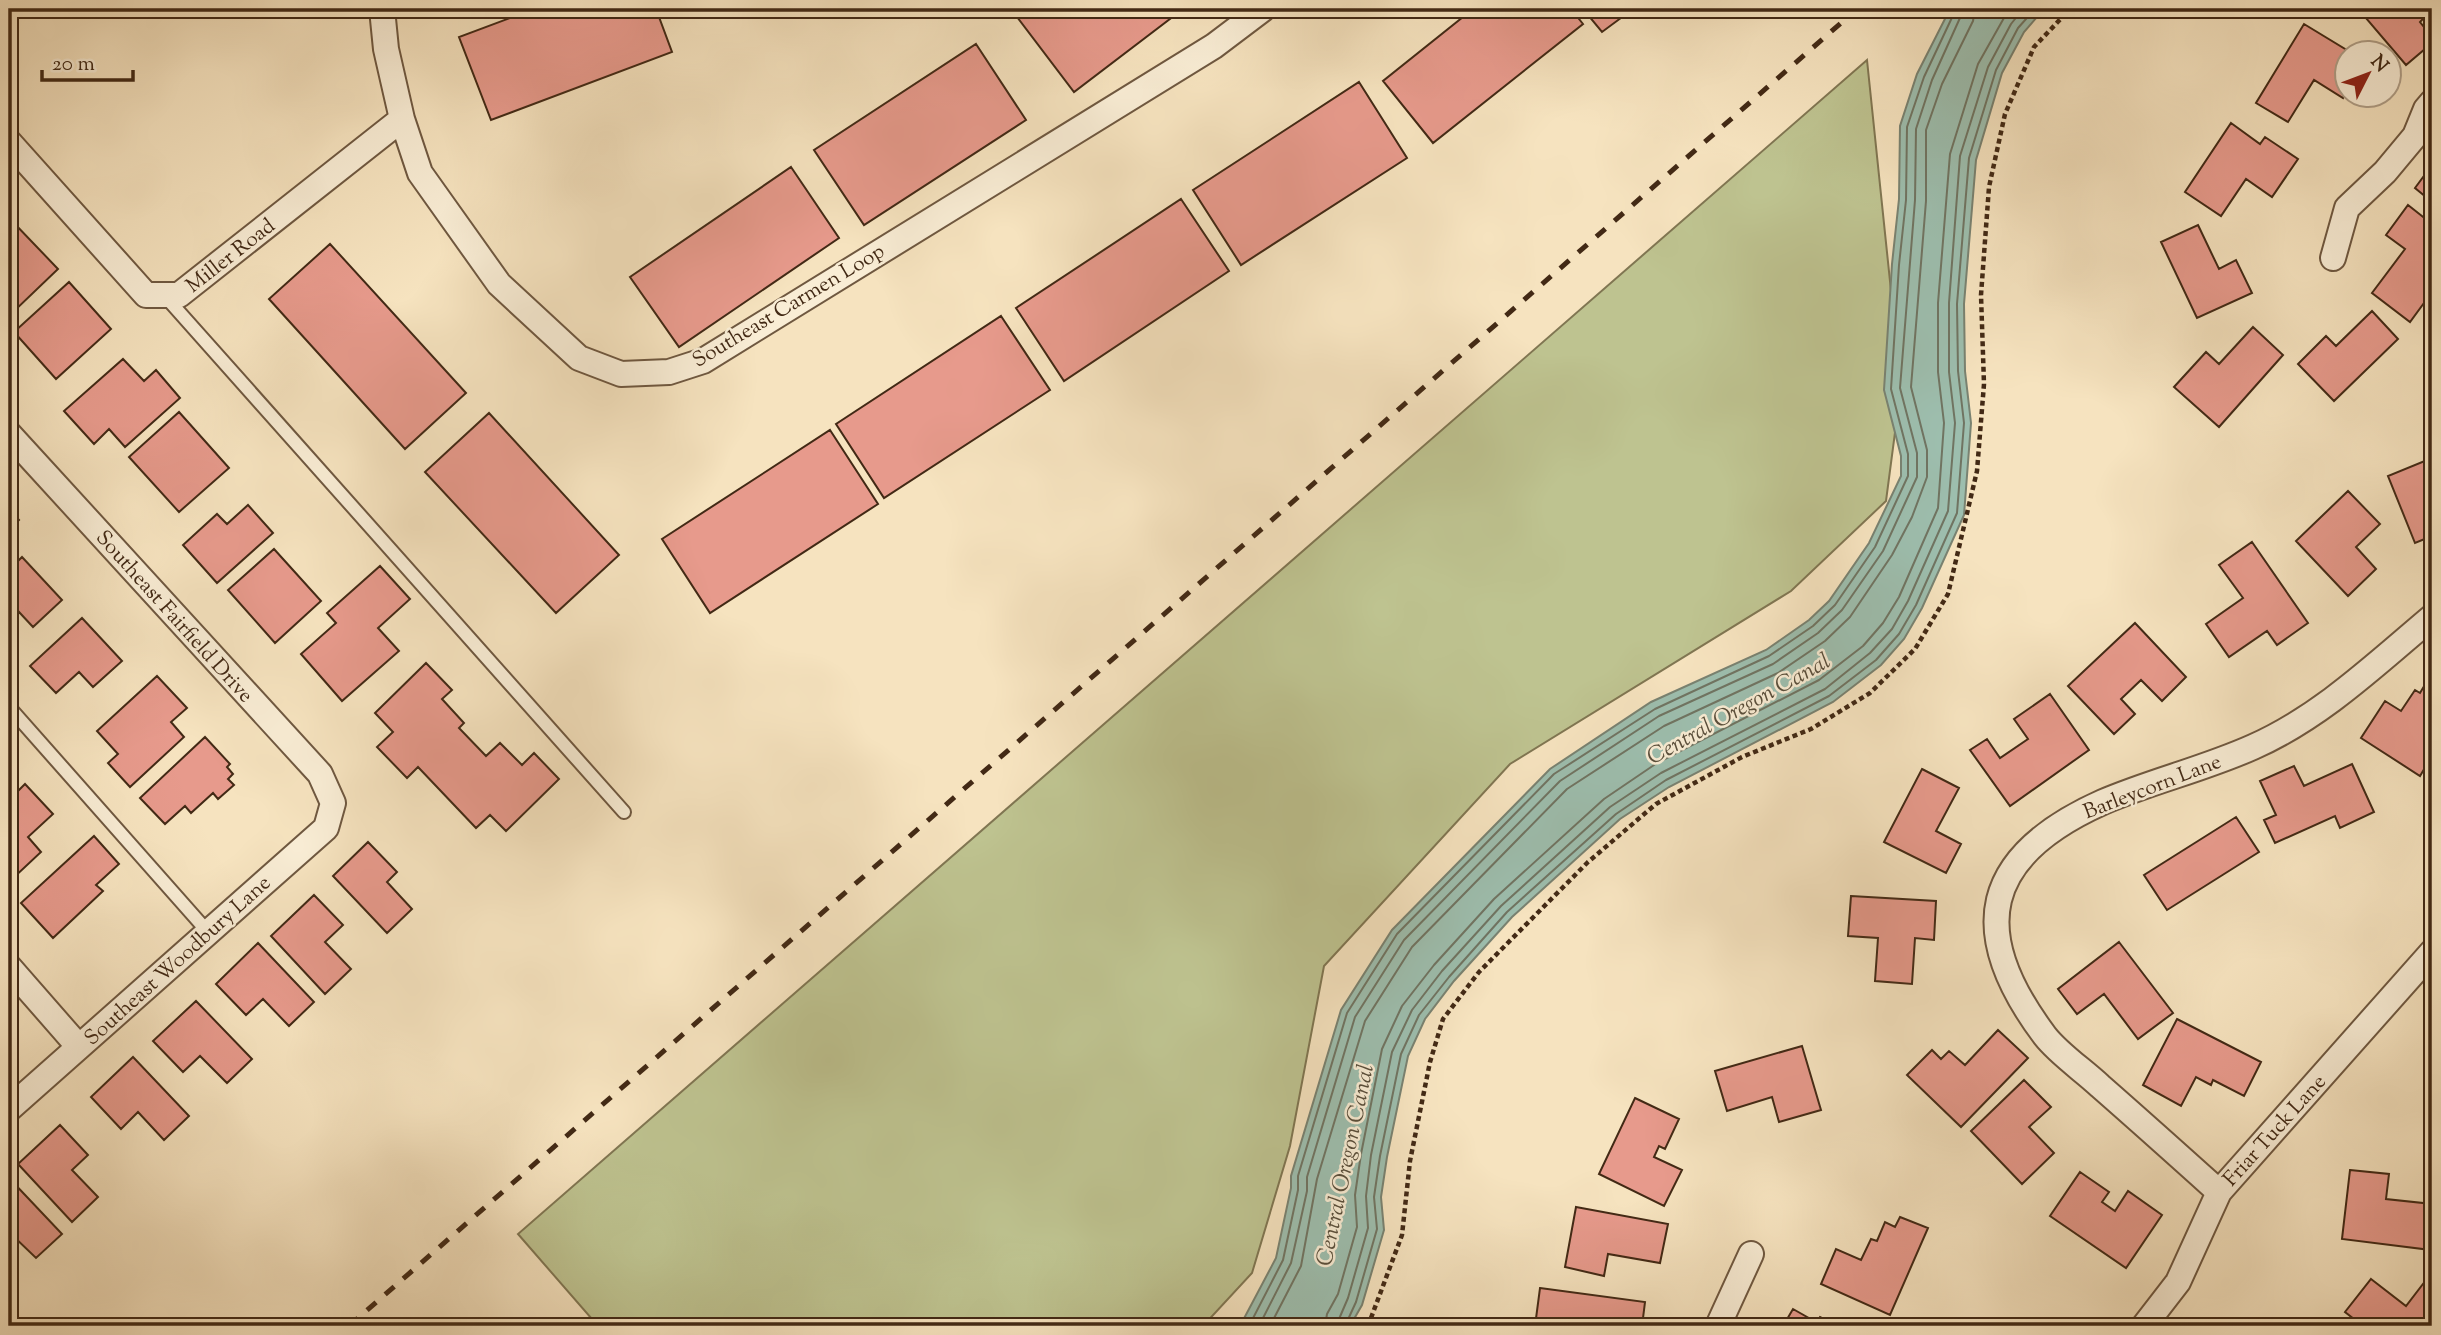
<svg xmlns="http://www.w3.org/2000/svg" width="2441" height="1335" font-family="'Sorts Mill Goudy',serif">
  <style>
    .green { fill: #bec390; stroke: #807652; stroke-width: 2 }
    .water { fill: #9dbeae; stroke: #798271; stroke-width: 2 }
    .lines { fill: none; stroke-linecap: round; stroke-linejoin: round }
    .shore { stroke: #707462; stroke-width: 2 }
    .building { fill: #e79a8c; stroke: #422915; stroke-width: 2 }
    .service-casing { stroke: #6f5840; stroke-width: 16 }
    .minor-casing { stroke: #6f5840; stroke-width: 28 }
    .path { stroke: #422915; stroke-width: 4.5; stroke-dasharray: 5 3.5; stroke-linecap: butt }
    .service { stroke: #f9edd5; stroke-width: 12 }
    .minor { stroke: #f9edd5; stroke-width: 24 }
    .rail { stroke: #422915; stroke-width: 5; stroke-dasharray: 12 12; stroke-linecap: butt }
    .labels { text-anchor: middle; stroke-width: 5; stroke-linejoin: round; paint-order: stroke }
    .street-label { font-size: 21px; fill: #422915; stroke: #f9edd5 }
    .water-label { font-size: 23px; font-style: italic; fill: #594e3b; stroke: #f9edd5 }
  </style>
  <rect width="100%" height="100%" fill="#f6e3bf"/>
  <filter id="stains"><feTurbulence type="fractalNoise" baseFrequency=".00286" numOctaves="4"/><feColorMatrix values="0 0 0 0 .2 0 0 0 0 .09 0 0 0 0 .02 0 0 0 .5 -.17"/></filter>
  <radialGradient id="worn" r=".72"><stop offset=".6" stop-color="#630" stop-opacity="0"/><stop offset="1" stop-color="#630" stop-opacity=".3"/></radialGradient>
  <path class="green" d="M 1867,60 L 1901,387 L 1886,501 L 1791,591 L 1510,764 L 1324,966 L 1290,1146 L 1252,1273 L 1203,1326 L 598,1326 L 518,1234 Z"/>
  <path class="water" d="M 1950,9 L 2044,9 L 2024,32 L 2002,73 L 1976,160 L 1964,304 L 1965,371 L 1971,423 L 1964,515 L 1922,608 L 1904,639 L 1881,665 L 1833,702 L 1669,787 L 1620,819 L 1512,917 L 1454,981 L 1425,1019 L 1408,1056 L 1387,1157 L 1381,1197 L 1384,1230 L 1362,1305 L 1350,1326 L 1240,1326 L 1276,1258 L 1291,1188 L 1291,1176 L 1341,1010 L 1392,930 L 1550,769 L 1651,702 L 1766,650 L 1809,620 L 1829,601 L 1869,543 L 1901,476 L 1901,456 L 1884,390 L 1892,264 L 1899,199 L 1900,126 L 1917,74 Z"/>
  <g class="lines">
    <path class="shore" d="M 1249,1326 L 1283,1260 L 1298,1190 L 1298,1176 L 1347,1013 L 1397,934 L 1554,774 L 1655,709 L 1769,656 L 1813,626 L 1835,605 L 1875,547 L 1908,476 L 1908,454 L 1891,389 L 1899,265 L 1906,200 L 1907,127 L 1924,77 L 1956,9
      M 1259,1326 L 1291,1263 L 1307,1191 L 1307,1177 L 1355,1017 L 1404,940 L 1560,781 L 1659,716 L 1773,664 L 1818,633 L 1842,610 L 1883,551 L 1917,477 L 1917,453 L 1900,388 L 1915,200 L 1916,129 L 1932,80 L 1964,9
      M 1270,1326 L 1301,1266 L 1317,1179 L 1365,1021 L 1412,947 L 1567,789 L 1664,726 L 1778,673 L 1825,641 L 1850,617 L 1892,555 L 1912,517 L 1927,477 L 1927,450 L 1911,387 L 1926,201 L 1926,130 L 1942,84 L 1973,21 L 1975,9
      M 1325,1326 L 1327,1314 L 1338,1294 L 1357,1227 L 1355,1195 L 1361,1154 L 1382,1049 L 1402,1006 L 1434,965 L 1494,899 L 1604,799 L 1657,763 L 1819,680 L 1863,646 L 1883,623 L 1899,597 L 1938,508 L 1944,423 L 1938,372 L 1938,303 L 1950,154 L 1978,64 L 2009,9
      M 1336,1326 L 1348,1298 L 1368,1228 L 1366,1196 L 1371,1155 L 1392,1052 L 1412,1010 L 1442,971 L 1501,906 L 1610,807 L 1661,773 L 1825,689 L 1870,653 L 1892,629 L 1908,601 L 1948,511 L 1955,423 L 1949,372 L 1949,303 L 1960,156 L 1988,67 L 2011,24 L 2023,9
      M 1345,1326 L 1356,1302 L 1377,1229 L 1374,1197 L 1380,1156 L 1401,1054 L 1419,1015 L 1449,977 L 1507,912 L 1616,814 L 1666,780 L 1829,696 L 1876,660 L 1899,634 L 1916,605 L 1957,513 L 1964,423 L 1958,371 L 1957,304 L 1969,158 L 1996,70 L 2018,28 L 2035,9"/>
  </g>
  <path class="building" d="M 534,9 L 656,9 L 672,52 L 491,120 L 459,37 Z
    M 1019,9 L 1183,9 L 1074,92 L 1014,13 Z
    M 1473,9 L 1571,9 L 1583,24 L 1433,143 L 1383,81 Z
    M 1583,9 L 1633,9 L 1602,32 Z
    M 2375,9 L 2432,9 L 2420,22 L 2432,37 L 2432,43 L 2406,65 L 2365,17 Z
    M 2304,24 L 2350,52 L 2346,52 L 2346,92 L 2343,98 L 2314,80 L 2288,122 L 2256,103 Z
    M 976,44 L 1026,120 L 864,225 L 814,150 Z
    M 1359,82 L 1407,158 L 1241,265 L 1193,190 Z
    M 2231,123 L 2260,144 L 2265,137 L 2298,159 L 2272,197 L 2246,179 L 2221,216 L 2185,192 Z
    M 2432,165 L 2432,202 L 2415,188 Z
    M 791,167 L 839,238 L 679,347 L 630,277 Z
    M 1181,199 L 1229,271 L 1064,381 L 1016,308 Z
    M 2408,205 L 2432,224 L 2432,292 L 2410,322 L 2372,293 L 2405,249 L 2386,235 Z
    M 12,221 L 58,269 L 9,316 L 9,224 Z
    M 2198,225 L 2219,269 L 2236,260 L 2252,293 L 2197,318 L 2161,242 Z
    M 330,244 L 466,393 L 405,449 L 269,299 Z
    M 69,282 L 111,329 L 56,379 L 14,332 Z
    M 2372,311 L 2398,339 L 2334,401 L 2298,364 L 2326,336 L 2336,346 Z
    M 1001,316 L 1050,390 L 884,498 L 836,424 Z
    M 2253,327 L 2283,355 L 2219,427 L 2174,387 L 2206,352 L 2219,364 Z
    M 123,359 L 144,381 L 156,370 L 180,398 L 125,447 L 109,429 L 94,444 L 64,411 Z
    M 179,412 L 229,468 L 179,512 L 129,457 Z
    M 489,413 L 619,555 L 556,613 L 425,472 Z
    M 830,430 L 878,504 L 710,613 L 662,539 Z
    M 2432,458 L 2432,536 L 2415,543 L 2388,476 Z
    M 2348,491 L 2380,524 L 2356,547 L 2376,569 L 2348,596 L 2296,541 Z
    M 248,505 L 273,533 L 217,583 L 183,545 L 217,514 L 227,524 Z
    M 9,509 L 19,520 L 9,530 Z
    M 9,541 L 17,549 L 9,557 Z
    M 2252,542 L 2308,623 L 2277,645 L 2267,631 L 2229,657 L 2206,624 L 2243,598 L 2219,565 Z
    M 274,549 L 321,601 L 275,643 L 228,590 Z
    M 22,557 L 62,600 L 33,627 L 19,612 L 9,621 L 9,570 Z
    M 380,566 L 410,599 L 378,628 L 399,651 L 342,701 L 301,654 L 336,623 L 327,613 Z
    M 82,618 L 122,661 L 93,687 L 79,672 L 56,693 L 30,666 Z
    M 2135,623 L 2186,677 L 2162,701 L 2141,680 L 2121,699 L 2135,714 L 2114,734 L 2068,686 Z
    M 426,663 L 452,690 L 442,699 L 464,723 L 459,728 L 486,756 L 500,743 L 522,765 L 534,753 L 559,779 L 506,831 L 490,815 L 476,828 L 418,767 L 407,778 L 377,747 L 393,732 L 375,713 Z
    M 157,676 L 187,708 L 171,722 L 184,737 L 130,787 L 108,763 L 118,754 L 97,731 Z
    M 2429,678 L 2432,680 L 2432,756 L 2420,776 L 2361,738 L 2385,701 L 2401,711 L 2415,690 L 2420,693 Z
    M 2050,694 L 2089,750 L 2010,806 L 1970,750 L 1987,739 L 2000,758 L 2028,739 L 2014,719 Z
    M 205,737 L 230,764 L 227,767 L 233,774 L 228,779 L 234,785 L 218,799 L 213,793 L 191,813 L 185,806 L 165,824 L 140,798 Z
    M 2352,764 L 2374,812 L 2340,828 L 2335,816 L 2275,843 L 2264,820 L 2276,815 L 2260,781 L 2294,766 L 2304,786 Z
    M 1922,769 L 1959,788 L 1936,831 L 1961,844 L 1946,873 L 1884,842 Z
    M 25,784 L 53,814 L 28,837 L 41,852 L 9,882 L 9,800 Z
    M 2236,817 L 2259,852 L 2167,910 L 2144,875 Z
    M 94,836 L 119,864 L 96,885 L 103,891 L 53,938 L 21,903 Z
    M 368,842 L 397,872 L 387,882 L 412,909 L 387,933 L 333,876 Z
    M 314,895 L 343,925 L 325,942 L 351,969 L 325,994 L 271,936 Z
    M 1851,896 L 1936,901 L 1934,940 L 1915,938 L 1912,984 L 1875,981 L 1878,938 L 1848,936 Z
    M 2119,942 L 2173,1013 L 2138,1039 L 2104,994 L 2077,1014 L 2058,989 Z
    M 258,943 L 314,1002 L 289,1026 L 263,999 L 246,1015 L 216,984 Z
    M 196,1001 L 252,1059 L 227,1083 L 200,1056 L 183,1072 L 153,1041 Z
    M 2177,1019 L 2261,1062 L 2244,1096 L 2213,1080 L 2211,1085 L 2196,1077 L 2181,1106 L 2143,1085 Z
    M 1998,1030 L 2028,1058 L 1961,1127 L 1907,1075 L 1932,1050 L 1941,1059 L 1949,1051 L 1965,1065 Z
    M 1802,1046 L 1821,1110 L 1779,1122 L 1772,1097 L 1727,1111 L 1715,1071 Z
    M 133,1057 L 189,1116 L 164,1140 L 138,1112 L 121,1129 L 91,1097 Z
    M 2024,1080 L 2051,1107 L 2029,1127 L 2054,1153 L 2022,1184 L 1971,1131 Z
    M 1635,1098 L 1679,1119 L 1665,1149 L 1659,1146 L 1654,1157 L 1682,1170 L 1664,1206 L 1599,1174 Z
    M 60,1125 L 88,1155 L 72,1170 L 98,1197 L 72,1222 L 18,1164 Z
    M 2350,1170 L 2389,1174 L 2386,1199 L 2432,1204 L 2431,1250 L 2342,1239 Z
    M 2080,1172 L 2109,1192 L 2102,1202 L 2115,1211 L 2128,1191 L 2162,1215 L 2126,1268 L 2050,1216 Z
    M 9,1178 L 62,1234 L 36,1258 L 9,1232 Z
    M 1576,1207 L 1668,1224 L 1660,1263 L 1608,1254 L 1604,1276 L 1565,1267 Z
    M 1900,1217 L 1928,1228 L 1890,1315 L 1821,1284 L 1836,1249 L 1861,1260 L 1871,1239 L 1877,1241 L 1885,1222 L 1895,1227 Z
    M 2371,1279 L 2406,1306 L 2426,1280 L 2432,1284 L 2432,1326 L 2363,1326 L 2345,1312 Z
    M 1540,1288 L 1645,1302 L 1642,1326 L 1535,1326 Z
    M 1793,1309 L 1816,1322 L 1820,1317 L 1837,1326 L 1783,1326 Z"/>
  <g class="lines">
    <defs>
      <path id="service" d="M 164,295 L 624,812
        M 9,707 L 208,932"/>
      <path id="minor" d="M 382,9 L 386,49 L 402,119 L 420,173 L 499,284 L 579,358 L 621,374 L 669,372 L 703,361 L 1214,46 L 1263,9
        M 9,142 L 146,295 L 179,295 L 402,119
        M 2333,258 L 2347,208 L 2385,172 L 2415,136 L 2426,109 L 2432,102
        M 9,434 L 320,774 L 333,803 L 326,828 L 9,1109
        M 9,967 L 79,1047
        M 2219,1192 C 2179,1156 2140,1121 2100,1086 C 2083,1070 2059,1054 2045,1036 C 1966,931 1982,856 2103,802 C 2152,781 2204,769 2253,747 C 2321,717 2376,664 2432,617
        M 1718,1326 L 1751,1254
        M 2144,1326 L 2178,1282 L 2219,1192 L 2432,952"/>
    </defs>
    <use href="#service" class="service-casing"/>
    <use href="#minor" class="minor-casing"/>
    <path class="path" d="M 1368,1326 L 1402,1235 L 1410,1161 L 1430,1062 L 1443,1019 L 1479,972 L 1588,862 L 1656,804 L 1742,757 L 1811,729 L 1870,693 L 1915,649 L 1948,594 L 1977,471 L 1984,384 L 1981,295 L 1989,187 L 2005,114 L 2034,47 L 2070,9"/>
    <use href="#service" class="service"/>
    <use href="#minor" class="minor"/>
    <path class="rail" d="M 349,1326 L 1857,9"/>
  </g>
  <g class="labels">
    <g class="street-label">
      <text transform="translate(230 255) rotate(-38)" y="7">Miller Road</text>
      <text transform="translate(788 305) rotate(-31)" y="7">Southeast Carmen Loop</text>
      <text transform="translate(175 616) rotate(48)" y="7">Southeast Fairfield Drive</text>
      <text transform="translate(2152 786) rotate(-21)" y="7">Barleycorn Lane</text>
      <text transform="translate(177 960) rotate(-42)" y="7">Southeast Woodbury Lane</text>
      <text transform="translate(2274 1130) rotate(-48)" y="7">Friar Tuck Lane</text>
    </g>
    <g class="water-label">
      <text transform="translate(1738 708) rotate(-29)" y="8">Central Oregon Canal</text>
      <text transform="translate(1344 1165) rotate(-78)" y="8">Central Oregon Canal</text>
    </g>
  </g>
  <rect width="2441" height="1335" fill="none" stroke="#f6e3bf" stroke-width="35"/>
  <rect x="10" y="10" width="2420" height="1314" fill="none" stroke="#422915" stroke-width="3.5"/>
  <rect x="18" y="18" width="2406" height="1300" fill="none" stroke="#422915" stroke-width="2"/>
  <g transform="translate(2368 74) rotate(48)"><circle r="33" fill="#f9edd5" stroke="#b09f88" stroke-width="2"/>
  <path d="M0-5L12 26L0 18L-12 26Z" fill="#8f2418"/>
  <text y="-10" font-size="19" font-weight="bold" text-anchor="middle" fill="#422915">N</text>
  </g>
  <path d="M42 70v10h91v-10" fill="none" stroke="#422915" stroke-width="3.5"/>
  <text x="52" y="70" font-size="21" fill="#422915" stroke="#f9edd5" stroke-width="5" paint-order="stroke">20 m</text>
  <rect width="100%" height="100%" filter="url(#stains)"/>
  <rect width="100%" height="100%" fill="url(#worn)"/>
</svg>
